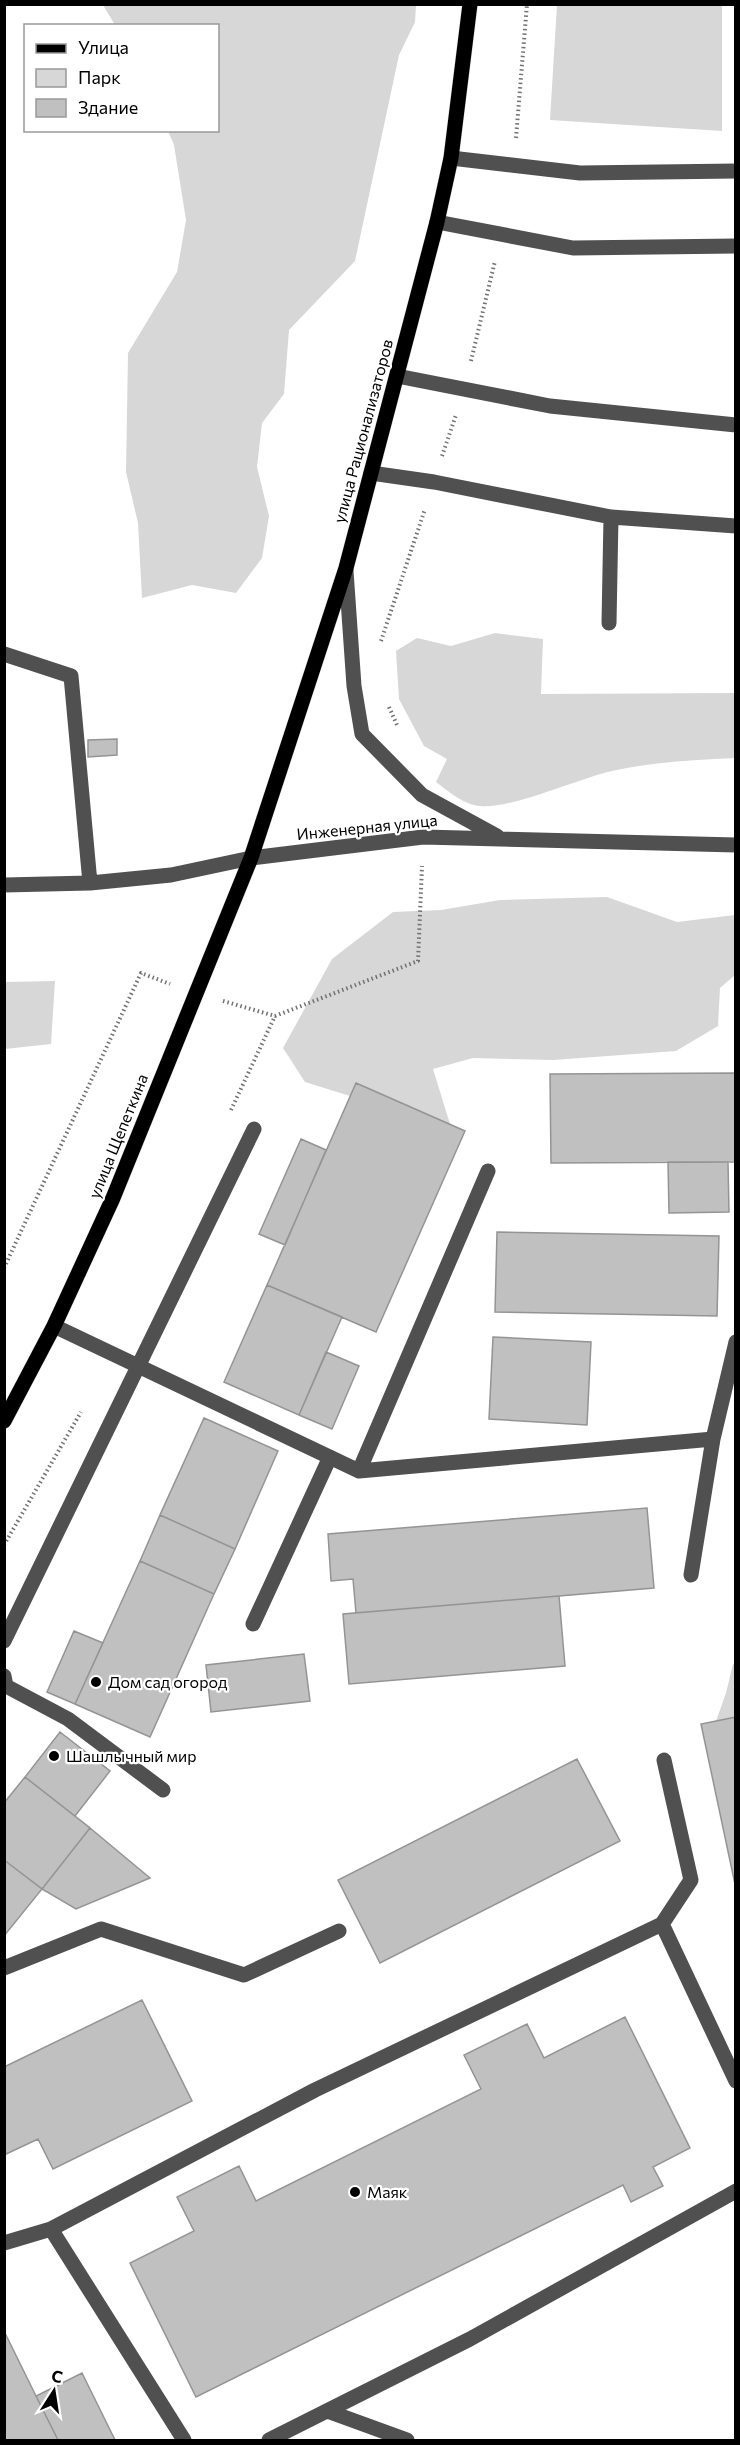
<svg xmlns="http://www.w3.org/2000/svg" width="740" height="2445" font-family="Commissioner,sans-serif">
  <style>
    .green { fill: #d7d7d7 }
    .building { fill: #c0c0c0; stroke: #949494; stroke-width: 1.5 }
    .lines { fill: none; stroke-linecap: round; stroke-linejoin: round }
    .major-casing { stroke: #dbdbdb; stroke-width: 16 }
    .path { stroke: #727272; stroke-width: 4; stroke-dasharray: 1.5 3; stroke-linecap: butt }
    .minor { stroke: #505050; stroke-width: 15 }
    .major { stroke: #000; stroke-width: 15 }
    .poi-dot { fill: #000; stroke: #fff; stroke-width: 2 }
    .labels { text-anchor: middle; stroke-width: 4.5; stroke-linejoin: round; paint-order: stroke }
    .street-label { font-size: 16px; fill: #000; stroke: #fff }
    .poi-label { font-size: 16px; fill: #000; stroke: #fff; text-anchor: start }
  </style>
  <rect width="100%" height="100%" fill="#fff"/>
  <path class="green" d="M 103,5 L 416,5 L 415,22 L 399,55 L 355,261 L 289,330 L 284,394 L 262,423 L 257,467 L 269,516 L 262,558 L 236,593 L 192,585 L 142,598 L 138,523 L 126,472 L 128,353 L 177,272 L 186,220 L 174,145 L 168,131 L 218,130 L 218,26 L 115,25 Z
    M 557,5 L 722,5 L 722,131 L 550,120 Z
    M 495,633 L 543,639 L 541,694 L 735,693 L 735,758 C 694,760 653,762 612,771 C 577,779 512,809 480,806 C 464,805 448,791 436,782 L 447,759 L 424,746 L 399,699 L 396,651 L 417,638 L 451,646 Z
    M 607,897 L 677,922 L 735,915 L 735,975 L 720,988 L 718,1026 L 676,1051 L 553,1060 L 473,1058 L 433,1069 L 450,1124 L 356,1083 L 350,1096 L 305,1082 L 283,1048 L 332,959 L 393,912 L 441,910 L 500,900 Z
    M 5,976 L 6,982 L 55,981 L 51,1044 L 5,1049 Z
    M 735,1663 L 735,1717 L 716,1721 L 726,1693 L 733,1664 Z"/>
  <path class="building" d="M 117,739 L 117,755 L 88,757 L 88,740 Z
    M 736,1073 L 736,1162 L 551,1163 L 550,1074 Z
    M 356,1083 L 465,1131 L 376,1332 L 267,1285 Z
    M 301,1139 L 326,1150 L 285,1245 L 259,1234 Z
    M 668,1162 L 728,1162 L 729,1212 L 669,1213 Z
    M 497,1232 L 719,1236 L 717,1316 L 495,1312 Z
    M 267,1285 L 342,1317 L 299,1415 L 224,1382 Z
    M 493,1337 L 591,1342 L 587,1425 L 489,1419 Z
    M 326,1352 L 359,1366 L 332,1429 L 299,1415 Z
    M 204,1418 L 278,1451 L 235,1549 L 160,1515 Z
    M 647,1508 L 654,1588 L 356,1613 L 353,1579 L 331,1581 L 328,1534 Z
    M 160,1515 L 235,1549 L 214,1594 L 140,1561 Z
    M 140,1561 L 214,1594 L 150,1737 L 75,1704 Z
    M 559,1596 L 565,1666 L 349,1684 L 343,1614 Z
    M 74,1631 L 103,1643 L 75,1704 L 47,1692 Z
    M 304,1654 L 310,1701 L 211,1712 L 206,1665 Z
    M 736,1717 L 736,1889 L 701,1724 Z
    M 60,1732 L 110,1771 L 75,1816 L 25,1777 Z
    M 577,1759 L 620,1841 L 380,1963 L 338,1880 Z
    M 25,1777 L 90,1828 L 42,1889 L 4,1860 L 4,1803 Z
    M 90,1828 L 150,1878 L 76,1909 L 42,1889 Z
    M 4,1860 L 42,1889 L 4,1936 Z
    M 142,2000 L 192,2101 L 53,2169 L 38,2139 L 4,2155 L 4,2067 Z
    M 625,2017 L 690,2148 L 653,2167 L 663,2186 L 631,2202 L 623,2185 L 196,2397 L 130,2263 L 194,2231 L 177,2197 L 239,2166 L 256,2201 L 481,2089 L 464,2055 L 527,2024 L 544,2058 Z
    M 4,2331 L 36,2396 L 58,2440 L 4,2440 Z
    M 82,2373 L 115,2440 L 58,2440 L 36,2396 Z"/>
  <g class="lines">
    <defs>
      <path id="major" d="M 4,1421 L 54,1326 L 113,1198 L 251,858 L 346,568 L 437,222 L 451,158 L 470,4"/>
    </defs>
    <use href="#major" class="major-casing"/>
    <path class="path" d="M 516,138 L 527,4
      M 471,361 L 495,261
      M 442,456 L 456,415
      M 381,641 L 425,509
      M 389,707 L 397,725
      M 223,1001 L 275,1016 L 418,961 L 422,866
      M 231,1110 L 275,1016
      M 4,1268 L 141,973 L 170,984
      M 4,1545 L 81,1412"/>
    <path class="minor" d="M 451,158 L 580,173 L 736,171
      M 437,222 L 573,248 L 736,246
      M 397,376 L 550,406 L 736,425
      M 371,473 L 434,482 L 611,517 L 736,526
      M 346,571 L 354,686 L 362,734 L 422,795 L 497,836
      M 609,623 L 611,517
      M 4,654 L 71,676 L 90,883
      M 4,885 L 90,883 L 171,875 L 251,858 L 423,837 L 736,845
      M 54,1326 L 359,1471 L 713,1439 L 736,1342
      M 359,1471 L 488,1171
      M 691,1575 L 713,1439
      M 253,1624 L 330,1457
      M 4,1641 L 254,1129
      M 4,1676 L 6,1686 L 68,1719 L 163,1790
      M 664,1760 L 691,1880 L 662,1924 L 736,2081
      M 4,1968 L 101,1929 L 244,1975 L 339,1931
      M 51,2229 L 184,2440
      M 4,2243 L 51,2229 L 315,2090 L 662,1924
      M 330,2412 L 407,2440
      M 269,2440 L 470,2339 L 736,2191"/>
    <use href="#major" class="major"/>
  </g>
  <g class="poi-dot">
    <circle cx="96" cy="1682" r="6"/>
    <circle cx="54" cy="1756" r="6"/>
    <circle cx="355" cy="2192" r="6"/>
  </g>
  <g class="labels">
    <g class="street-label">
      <text transform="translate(363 431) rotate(-75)" y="6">улица Рационализаторов</text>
      <text transform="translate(367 827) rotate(-6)" y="6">Инженерная улица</text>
      <text transform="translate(118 1136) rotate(-68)" y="6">улица Щепеткина</text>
    </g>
    <g class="poi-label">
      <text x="108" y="1688">Дом сад огород</text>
      <text x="66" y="1762">Шашлычный мир</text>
      <text x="367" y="2198">Маяк</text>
    </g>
  </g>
  <rect width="740" height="2445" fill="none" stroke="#000000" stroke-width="12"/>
  <rect x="24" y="24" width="195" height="108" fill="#ffffff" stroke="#999999" stroke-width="1.5"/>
  <rect x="36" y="44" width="30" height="9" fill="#000000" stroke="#999999" stroke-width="1.5"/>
  <text x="78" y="54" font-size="18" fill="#000000">Улица</text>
  <rect x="36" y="69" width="30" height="18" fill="#d7d7d7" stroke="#999999" stroke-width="1.5"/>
  <text x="78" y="84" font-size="18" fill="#000000">Парк</text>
  <rect x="36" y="99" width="30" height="18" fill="#c0c0c0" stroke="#999999" stroke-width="1.5"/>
  <text x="78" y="114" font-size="18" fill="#000000">Здание</text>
  <g transform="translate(54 2391) rotate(12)" stroke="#ffffff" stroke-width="4.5" paint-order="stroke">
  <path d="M0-4.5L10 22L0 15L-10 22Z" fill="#000000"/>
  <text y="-9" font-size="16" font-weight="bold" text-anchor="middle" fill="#000000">С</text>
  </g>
</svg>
